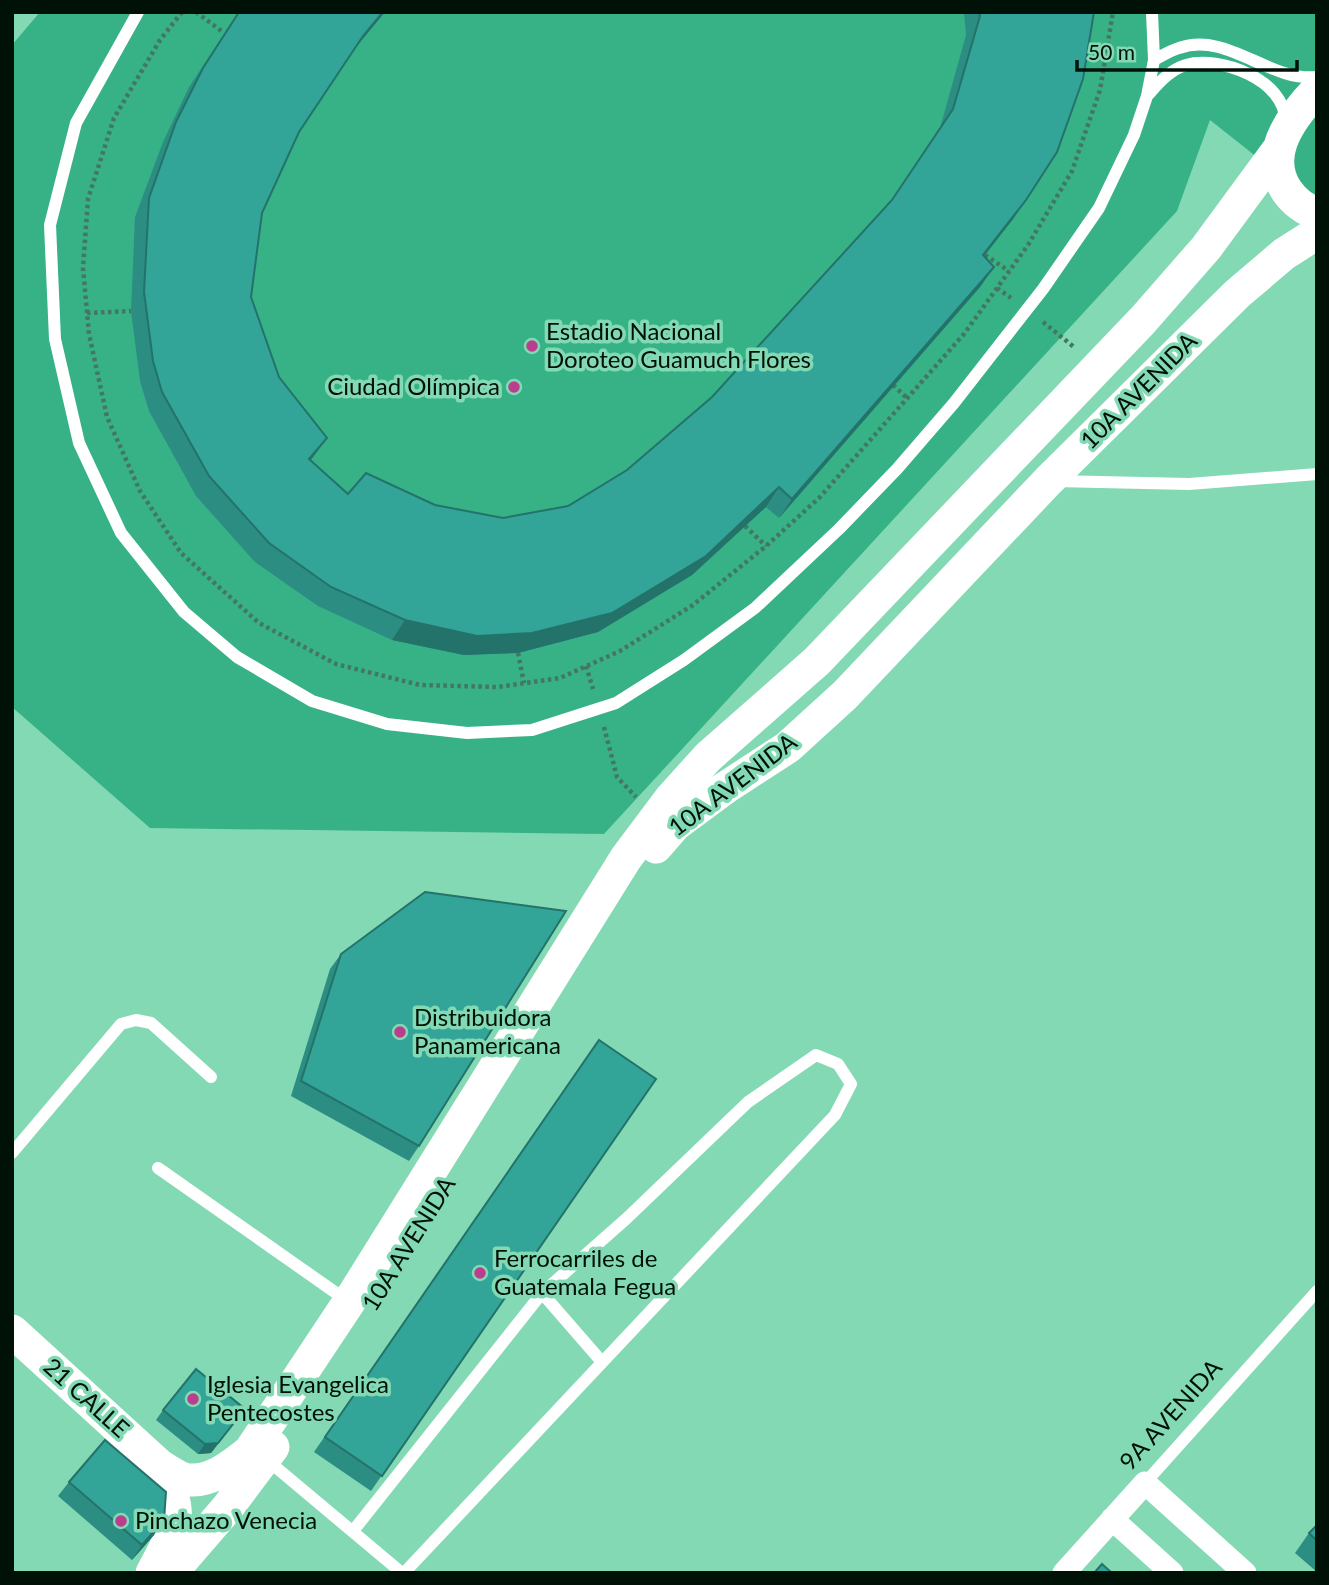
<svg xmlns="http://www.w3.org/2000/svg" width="1329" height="1585" font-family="Lato,sans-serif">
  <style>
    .green { fill: #37b287 }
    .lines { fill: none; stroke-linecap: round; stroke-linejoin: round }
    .path { stroke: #437860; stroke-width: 4.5; stroke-dasharray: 3.5 3.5; stroke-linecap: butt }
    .lane { stroke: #fff; stroke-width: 12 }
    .street { stroke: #fff; stroke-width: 23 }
    .secondary { stroke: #fff; stroke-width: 33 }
    .wall { fill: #2c8d83 }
    .shaded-wall { fill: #24736a }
    .building { fill: #33a498; stroke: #24736a; stroke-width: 2 }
    .poi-dot { fill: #ba3e8d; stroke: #82d9b4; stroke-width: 2.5 }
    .labels { text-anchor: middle; stroke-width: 7; stroke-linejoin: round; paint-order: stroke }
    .poi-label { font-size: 24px; fill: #001208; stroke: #82d9b4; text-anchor: start }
    .street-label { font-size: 24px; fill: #001208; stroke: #82d9b4 }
  </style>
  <rect width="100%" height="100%" fill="#82d9b4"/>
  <path class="green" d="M 40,12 L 1317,12 L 1317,222 L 1258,158 L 1210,120 L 1177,211 L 604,834 L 150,828 L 12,707 L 12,45 Z"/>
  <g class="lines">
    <path class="path" d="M 182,12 L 160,40 L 114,118 L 88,199 L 83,268 L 89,334 L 107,417 L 140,491 L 181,553 L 259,623 L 336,664 L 420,685 L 497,687 L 560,678 L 620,651 L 693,605 L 766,546 L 819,498 L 964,334 L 1028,245 L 1072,171 L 1100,90 L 1113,12
      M 196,12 L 224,33
      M 985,255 L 1009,271
      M 997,288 L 1011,298
      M 87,313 L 131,311
      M 1043,322 L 1074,347
      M 893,385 L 908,399
      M 745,526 L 766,546
      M 518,653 L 524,683
      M 586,666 L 593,689
      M 604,727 L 617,777 L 636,797"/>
    <path class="lane" d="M 138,12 L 76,123 L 50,225 L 55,339 L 79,443 L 121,533 L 184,612 L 237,657 L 312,701 L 387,724 L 467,733 L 532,730 L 616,703 L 684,660 L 755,608 L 839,529 L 897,469 L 954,403 L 1043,289 L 1099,208 L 1134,135 L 1147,96 L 1154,60 L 1152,12
      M 1154,60 C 1162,56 1171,50 1179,48 C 1227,31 1269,82 1317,77
      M 1147,96 C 1158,84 1169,70 1186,65 C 1219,55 1286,80 1285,121
      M 1055,481 L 1189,484 L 1317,474
      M 12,1153 L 121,1024 L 136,1020 L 151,1023 L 211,1077
      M 158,1168 L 349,1302
      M 542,1293 L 602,1362
      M 266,1459 L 402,1573
      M 1145,1483 L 1317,1291
      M 353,1531 L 542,1293 L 626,1219 L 748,1102 L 816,1055 L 838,1064 L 851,1084 L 835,1115 L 404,1573"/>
    <path class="street" d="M 1112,1519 L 1172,1573
      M 1064,1573 L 1145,1483 L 1245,1573"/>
    <path class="secondary" d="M 1317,90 C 1292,116 1262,155 1287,191 C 1294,201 1305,210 1317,213
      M 656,847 L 675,825 L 725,788 L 788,747 L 845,695 L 1048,481 L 1237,294 L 1284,254 L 1317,233
      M 12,1331 L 159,1465 C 167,1470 175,1476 184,1479 C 208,1485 233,1465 250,1451 L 349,1302 L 626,858 L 671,798 L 708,757 L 817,661 L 1143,320 L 1206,248 L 1278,150
      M 152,1573 C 178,1524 185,1516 159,1465
      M 171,1573 L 228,1507 L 273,1447"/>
  </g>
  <path class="wall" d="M 239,12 L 385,12 L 353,51 L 299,132 L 262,213 L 251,297 L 279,377 L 327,438 L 311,460 L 348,494 L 435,505 L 503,518 L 568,506 L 627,470 L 712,397 L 890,203 L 940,128 L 966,35 L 964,12 L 1094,12 L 1013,219 L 984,256 L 994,267 L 980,287 L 779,518 L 766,507 L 692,575 L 598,632 L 518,653 L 464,655 L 392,640 L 318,606 L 255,562 L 196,496 L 149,411 L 140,381 L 131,311 L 135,217 L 163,142 L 189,87 Z
    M 341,954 L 419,1146 L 409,1161 L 291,1096 L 330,969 Z
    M 599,1040 L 656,1079 L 371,1491 L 314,1452 Z
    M 245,1409 L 211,1453 L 198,1454 L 156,1420 L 163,1410 Z
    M 69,1482 L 154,1535 L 132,1560 L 58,1496 Z
    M 1317,1525 L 1317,1572 L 1295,1553 L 1309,1533 Z"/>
  <path class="shaded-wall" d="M 383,12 L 385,12 L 349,55 L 363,36 Z
    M 1026,200 L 1013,219 L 970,274 L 983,255 Z
    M 994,267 L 980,287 L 779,518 L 792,499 Z
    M 327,438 L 313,457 L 295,478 L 309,459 Z
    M 779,487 L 766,507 L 692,575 L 598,632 L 518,653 L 464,655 L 392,640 L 405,620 Z
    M 245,1409 L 211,1453 L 198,1454 L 205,1444 Z
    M 164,1520 L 154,1535 L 132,1560 L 142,1545 Z"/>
  <path class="building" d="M 239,12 L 383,12 L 363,36 L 299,132 L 262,213 L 251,297 L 279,377 L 327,438 L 309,459 L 348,494 L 366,473 L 435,505 L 503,518 L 568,506 L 627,470 L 712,397 L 892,200 L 953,109 L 980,16 L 979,12 L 1094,12 L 1083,79 L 1057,152 L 1026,200 L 983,255 L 994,267 L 792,499 L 779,487 L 706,556 L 612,613 L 532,633 L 477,636 L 405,620 L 331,587 L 269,543 L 209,476 L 162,392 L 153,361 L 144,292 L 149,198 L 176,122 L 203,68 Z
    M 425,892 L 566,911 L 419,1146 L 301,1081 L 341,954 Z
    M 599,1040 L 656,1079 L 382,1476 L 325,1437 Z
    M 196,1369 L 245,1409 L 218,1443 L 205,1444 L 163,1410 Z
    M 105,1440 L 166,1492 L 164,1520 L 142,1545 L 69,1482 Z
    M 1317,1525 L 1317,1541 L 1309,1533 Z
    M 1102,1564 L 1112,1573 L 1094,1573 Z"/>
  <g class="poi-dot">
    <circle cx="532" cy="346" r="7"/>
    <circle cx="514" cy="387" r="7"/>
    <circle cx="400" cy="1032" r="7"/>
    <circle cx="480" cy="1273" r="7"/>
    <circle cx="193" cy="1399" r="7"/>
    <circle cx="121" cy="1521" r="7"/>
  </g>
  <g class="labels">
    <g class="poi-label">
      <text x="546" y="340">Estadio Nacional<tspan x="546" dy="28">Doroteo Guamuch Flores</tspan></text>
      <text x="500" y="395" text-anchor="end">Ciudad Olímpica</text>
      <text x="414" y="1026">Distribuidora<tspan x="414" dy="28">Panamericana</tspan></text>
      <text x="494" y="1267">Ferrocarriles de<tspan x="494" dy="28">Guatemala Fegua</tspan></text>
      <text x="207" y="1393">Iglesia Evangelica<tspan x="207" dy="28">Pentecostes</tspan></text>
      <text x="135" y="1529">Pinchazo Venecia</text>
    </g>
    <g class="street-label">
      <text transform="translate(1139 391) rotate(-45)" y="8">10A AVENIDA</text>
      <text transform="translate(733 785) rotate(-37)" y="8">10A AVENIDA</text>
      <text transform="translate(409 1244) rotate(-58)" y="8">10A AVENIDA</text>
      <text transform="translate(86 1398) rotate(42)" y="8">21 CALLE</text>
      <text transform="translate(1171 1415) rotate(-48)" y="8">9A AVENIDA</text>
    </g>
  </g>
  <rect width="1329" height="1585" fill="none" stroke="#001208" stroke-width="28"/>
  <path d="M1077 60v10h220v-10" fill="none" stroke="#001208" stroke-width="3.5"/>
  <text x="1088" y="60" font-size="21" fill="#001208" stroke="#82d9b4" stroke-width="5" paint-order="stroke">50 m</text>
</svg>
